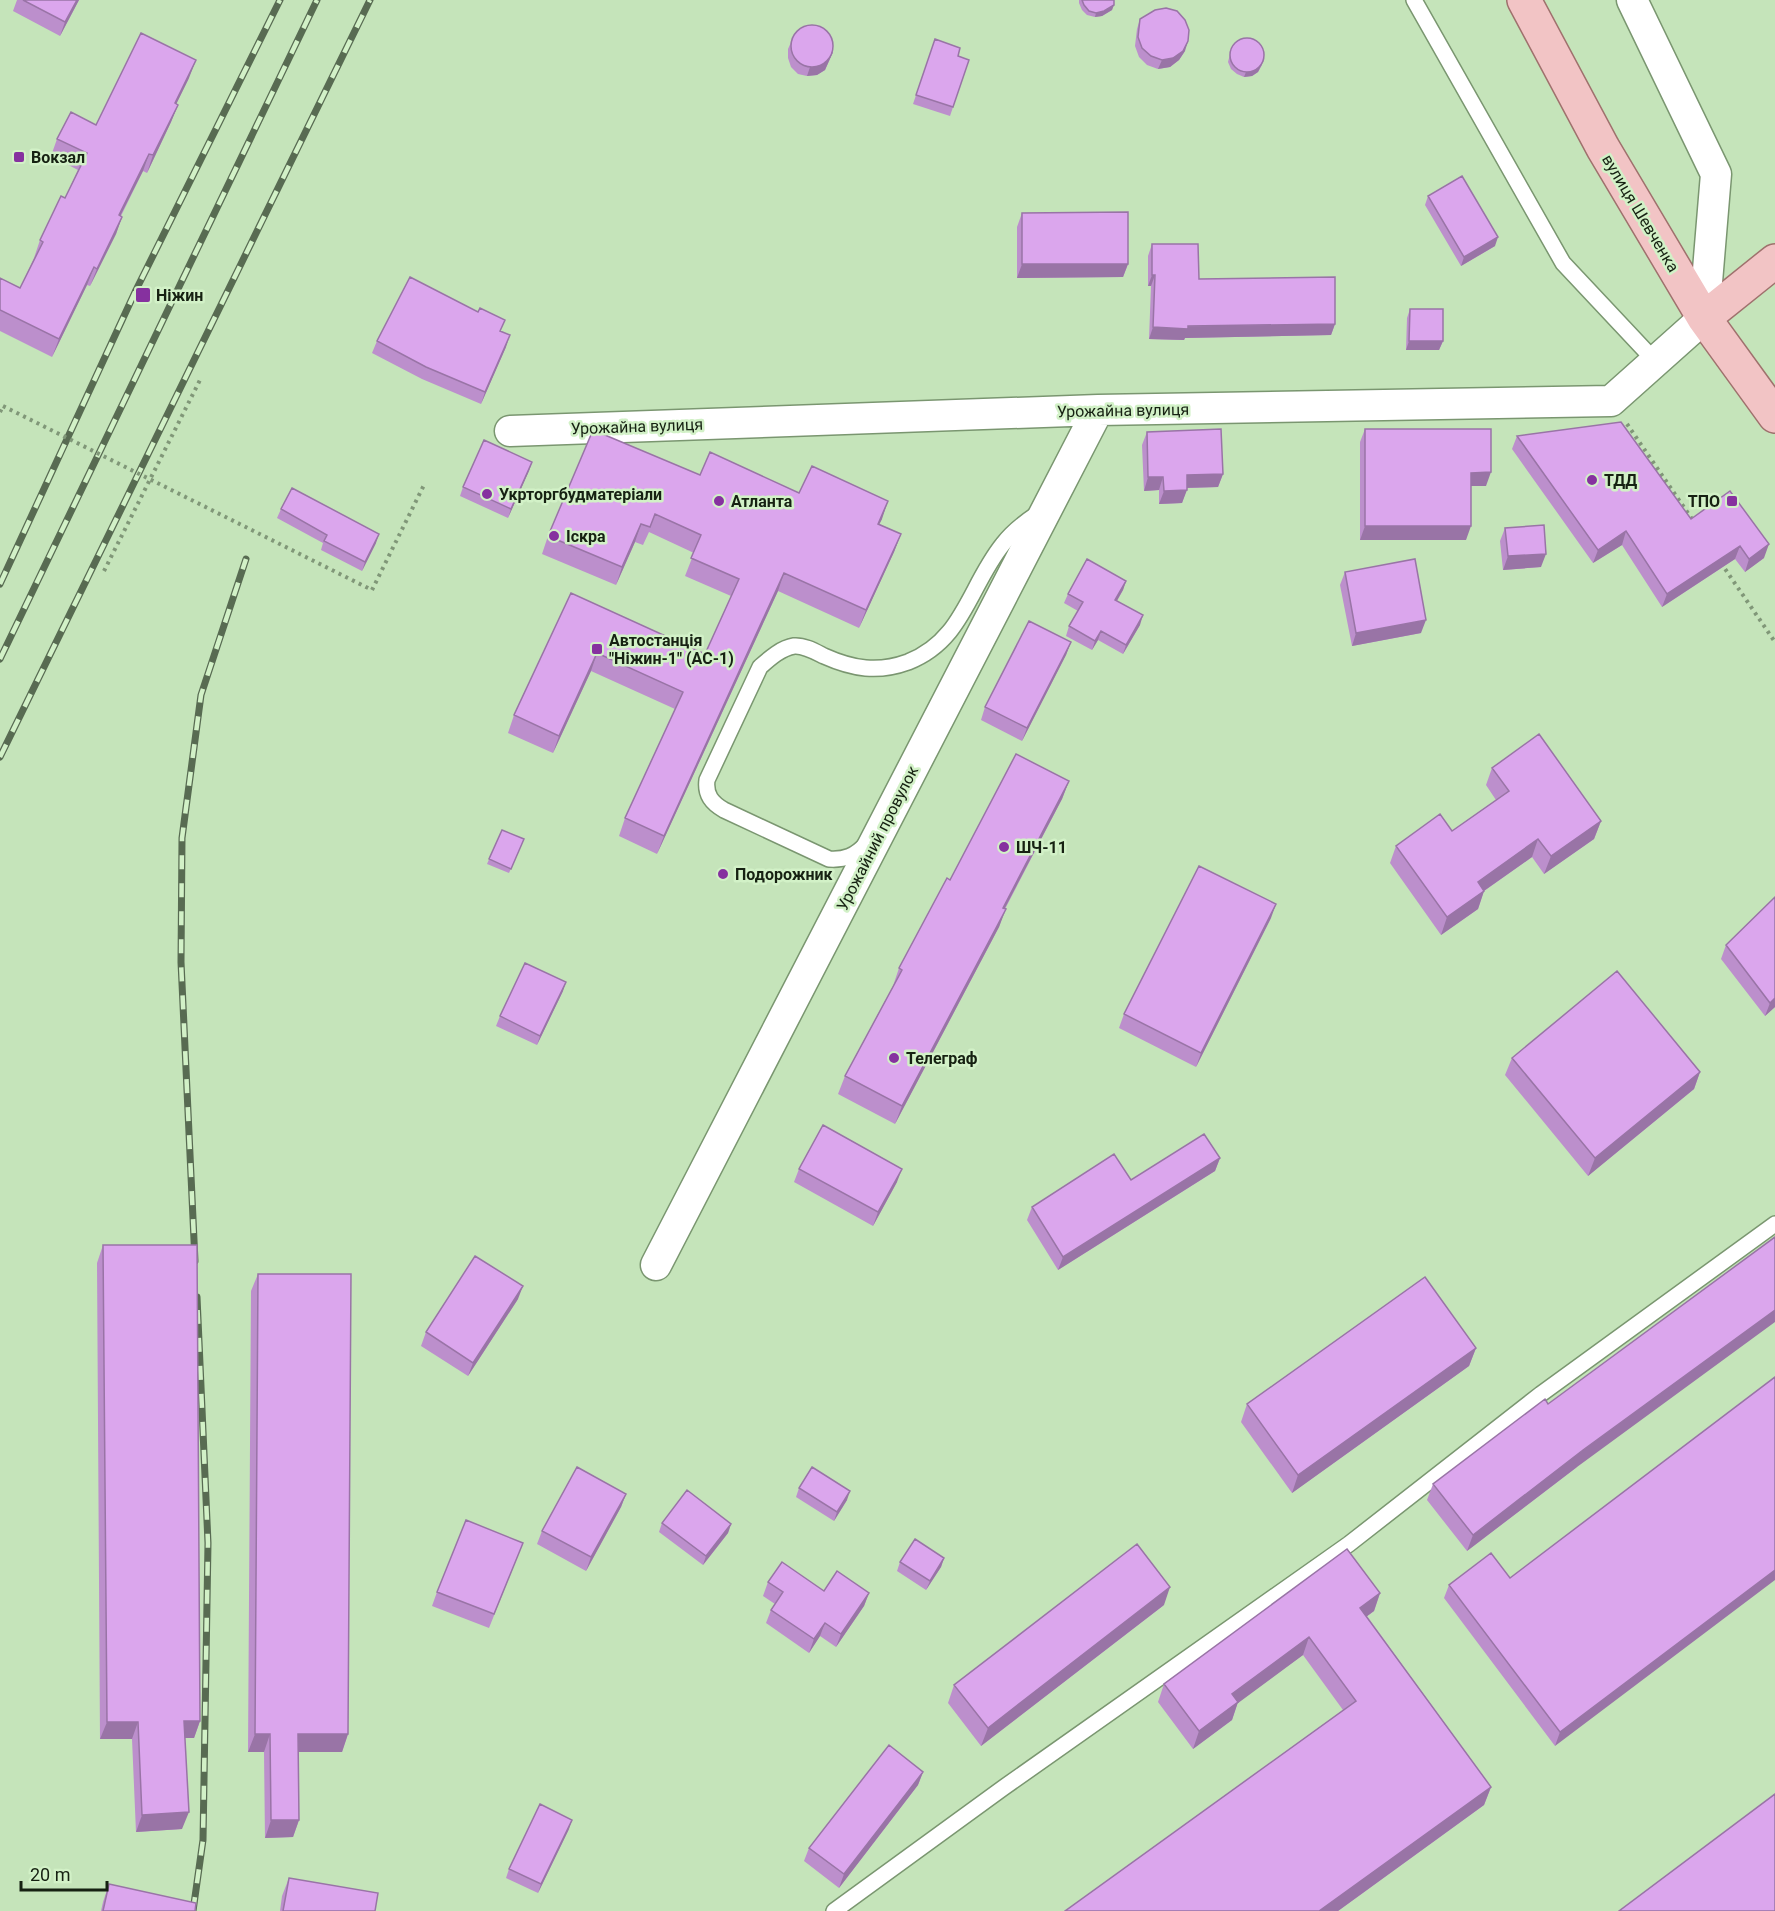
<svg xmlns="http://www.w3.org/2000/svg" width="1775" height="1911" font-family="Roboto,sans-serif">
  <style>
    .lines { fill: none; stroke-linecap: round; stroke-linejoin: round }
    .service-casing { stroke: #7a9670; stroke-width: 18 }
    .minor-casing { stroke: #7a9670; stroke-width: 33 }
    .primary-casing { stroke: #9f716d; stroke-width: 36 }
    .path { stroke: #809778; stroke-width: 4; stroke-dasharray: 3 4.5; stroke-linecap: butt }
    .service { stroke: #fff; stroke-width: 15 }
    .minor { stroke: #fff; stroke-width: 30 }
    .primary { stroke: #f2c4c5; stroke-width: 33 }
    .rail-casing { stroke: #586b52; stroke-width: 7 }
    .rail { stroke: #d2f1c7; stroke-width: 4.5; stroke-dasharray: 14; stroke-linecap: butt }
    .path-bridge { stroke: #809778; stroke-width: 4; stroke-dasharray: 3 4.5; stroke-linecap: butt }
    .wall { fill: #bc8fcc }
    .shaded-wall { fill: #9974a6 }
    .building { fill: #dba6ed; stroke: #9974a6; stroke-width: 1.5 }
    .poi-dot { fill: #86319f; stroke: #d2f1c7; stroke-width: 2 }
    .labels { text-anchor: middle; stroke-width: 5; stroke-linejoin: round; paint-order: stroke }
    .poi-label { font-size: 16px; font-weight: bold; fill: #162112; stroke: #d2f1c7; text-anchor: start }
    .street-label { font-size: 16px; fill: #162112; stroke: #d2f1c7 }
  </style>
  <rect width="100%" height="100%" fill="#c5e4ba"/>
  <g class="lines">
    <defs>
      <path id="service" d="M 1414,0 L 1563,263 L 1655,361
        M 866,844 C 855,856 845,860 829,859 L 724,810 C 712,803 705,795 707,780 L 760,667 C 769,659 781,648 794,646 C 804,645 816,652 824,656 C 853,669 878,673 908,662 C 964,640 969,586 1003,544 C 1012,532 1025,522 1037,514
        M 834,1911 L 1003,1788 L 1349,1544 L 1541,1394 L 1775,1224"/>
      <path id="minor" d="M 510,431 L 1098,410 L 1611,401 L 1704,318 L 1716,174 L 1632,0
        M 656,1265 L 1098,410"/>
      <path id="primary" d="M 1524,0 L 1603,148 L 1704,318 L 1775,416
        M 1704,318 L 1775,261"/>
    </defs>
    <use href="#service" class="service-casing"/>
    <use href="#minor" class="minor-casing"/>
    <use href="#primary" class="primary-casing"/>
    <path class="path" d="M 0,412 L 3,406
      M 1627,424 L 1694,522
      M 1721,563 L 1775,642
      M 104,571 L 201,378
      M 372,590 L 424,485"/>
    <use href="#service" class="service"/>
    <use href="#minor" class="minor"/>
    <use href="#primary" class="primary"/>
    <defs>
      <path id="rail" d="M 0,584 L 136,290 L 280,0
        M 0,659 L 317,0
        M 0,757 L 370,0
        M 195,1261 L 181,962 L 182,838 L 201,695 L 246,559
        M 193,1911 L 203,1840 L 208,1543 L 197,1297"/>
    </defs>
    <use href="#rail" class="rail-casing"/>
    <use href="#rail" class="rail"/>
    <path class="path-bridge" d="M 3,406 L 372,590"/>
  </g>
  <path class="wall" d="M 17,0 L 79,0 L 60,36 L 13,11 Z
    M 1079,0 L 1114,0 L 1112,10 L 1102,16 L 1095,17 L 1087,15 L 1082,10 L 1079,3 Z
    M 1140,19 L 1185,51 L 1179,60 L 1170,67 L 1158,69 L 1147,65 L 1139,57 L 1135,46 L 1137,29 Z
    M 935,39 L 958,56 L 969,60 L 950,116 L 913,104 Z
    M 792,40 L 833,52 L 825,70 L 817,75 L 807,76 L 798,74 L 791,67 L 788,58 L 788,49 Z
    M 1231,50 L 1262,65 L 1258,72 L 1252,76 L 1244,77 L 1237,74 L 1231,69 L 1228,62 Z
    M 189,78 L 176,104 L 178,105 L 171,122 L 147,173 L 143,171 L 121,216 L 122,217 L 116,234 L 90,286 L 87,285 L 52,357 L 0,331 L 0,278 L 20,288 L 34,258 L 40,240 L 65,198 L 78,170 L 51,156 L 57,139 L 96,125 Z
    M 1428,196 L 1495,246 L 1461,266 L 1425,205 Z
    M 1022,213 L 1128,264 L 1123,277 L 1017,278 L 1017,227 Z
    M 1152,244 L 1199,279 L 1335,324 L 1331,335 L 1185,338 L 1184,340 L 1149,339 L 1151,286 L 1148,286 L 1148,256 Z
    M 1410,309 L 1443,341 L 1439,350 L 1406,350 L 1407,318 Z
    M 501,331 L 506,347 L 481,404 L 422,379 L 372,353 L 377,341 Z
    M 1365,429 L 1486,486 L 1471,486 L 1466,540 L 1360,540 L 1360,442 Z
    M 1147,432 L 1223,474 L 1218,487 L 1187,488 L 1182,503 L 1159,504 L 1159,490 L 1144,491 L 1142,445 Z
    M 1517,436 L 1691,519 L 1764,558 L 1745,572 L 1735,559 L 1662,607 L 1622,545 L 1593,563 L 1512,449 Z
    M 532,462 L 508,518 L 460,496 L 463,487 Z
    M 700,475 L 799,493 L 882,519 L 879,524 L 901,534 L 894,552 L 859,628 L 778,591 L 657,854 L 619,836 L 625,818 L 675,709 L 591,671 L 553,753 L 508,733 L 514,715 L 571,593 L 705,654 L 731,596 L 685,576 L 694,553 L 649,532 L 643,545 L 635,542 L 616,585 L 542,554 L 548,536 Z
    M 281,509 L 376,543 L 362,571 L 321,550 L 323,543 L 277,518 Z
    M 1505,528 L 1541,567 L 1503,570 L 1500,541 Z
    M 1345,572 L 1421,633 L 1352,646 L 1340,585 Z
    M 1126,581 L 1123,590 L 1117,601 L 1140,625 L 1123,654 L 1098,640 L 1092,650 L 1066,636 L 1069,626 L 1078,611 L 1064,603 L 1068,594 Z
    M 1071,642 L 1066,655 L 1022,741 L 981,720 L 985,707 Z
    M 1492,768 L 1601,821 L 1594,839 L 1544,874 L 1532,857 L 1484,891 L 1478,909 L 1441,935 L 1390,863 L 1396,846 L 1452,831 L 1496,800 L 1486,785 Z
    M 1069,781 L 1062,799 L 1005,909 L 999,927 L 895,1124 L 838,1094 L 845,1076 L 893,986 L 899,968 L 950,880 Z
    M 502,830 L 524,839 L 509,873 L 487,864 Z
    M 1775,897 L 1775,1007 L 1765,1016 L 1721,959 L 1726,945 Z
    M 1271,918 L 1196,1067 L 1119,1028 L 1124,1014 Z
    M 563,991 L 537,1045 L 496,1026 L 500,1016 Z
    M 1512,1058 L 1700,1072 L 1694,1089 L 1588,1176 L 1505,1075 Z
    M 1220,1158 L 1215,1171 L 1058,1270 L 1027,1220 L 1032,1207 Z
    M 799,1169 L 897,1182 L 873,1226 L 794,1182 Z
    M 103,1245 L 200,1721 L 194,1738 L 185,1738 L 182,1829 L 136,1832 L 132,1739 L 100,1739 L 97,1263 Z
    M 258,1274 L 348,1734 L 342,1752 L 298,1752 L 299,1820 L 293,1837 L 265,1838 L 264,1752 L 248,1752 L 251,1291 Z
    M 518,1299 L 468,1376 L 421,1346 L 426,1332 Z
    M 1476,1348 L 1469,1366 L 1292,1493 L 1241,1422 L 1247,1404 Z
    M 1775,1377 L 1555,1746 L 1444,1598 L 1449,1585 L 1510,1578 Z
    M 1577,1467 L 1467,1551 L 1427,1500 L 1433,1484 Z
    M 799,1488 L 847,1500 L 834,1521 L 796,1497 Z
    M 626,1494 L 621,1507 L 586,1571 L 537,1544 L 542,1531 Z
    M 662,1523 L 731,1524 L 728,1533 L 703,1565 L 659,1532 Z
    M 523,1543 L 489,1628 L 432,1606 L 437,1592 Z
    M 944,1558 L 941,1567 L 926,1590 L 897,1571 L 900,1562 Z
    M 768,1582 L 824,1591 L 869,1593 L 864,1606 L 836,1647 L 820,1636 L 809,1653 L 766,1623 L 771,1610 L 775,1604 L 763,1596 Z
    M 1380,1593 L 1374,1611 L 1367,1616 L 1491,1787 L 1484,1805 L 1338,1911 L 1065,1911 L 1343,1710 L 1303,1655 L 1238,1702 L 1232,1720 L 1193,1749 L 1158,1702 L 1164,1684 Z
    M 1164,1605 L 981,1746 L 948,1703 L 954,1685 Z
    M 923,1772 L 918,1785 L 839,1888 L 804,1861 L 809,1848 Z
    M 569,1829 L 538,1893 L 506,1878 L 509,1869 Z
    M 289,1878 L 375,1911 L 280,1911 L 282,1896 Z
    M 109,1884 L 195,1911 L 101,1911 L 103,1902 Z"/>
  <path class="shaded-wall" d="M 77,0 L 79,0 L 60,36 L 65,22 Z
    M 1114,5 L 1112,10 L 1102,16 L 1095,17 L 1096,13 Z
    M 1188,41 L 1185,51 L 1179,60 L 1170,67 L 1158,69 L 1162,60 Z
    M 833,52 L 825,70 L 817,75 L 807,76 L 810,67 Z
    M 196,60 L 189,78 L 168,121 L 175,103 Z
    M 1264,60 L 1258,72 L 1252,76 L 1244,77 L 1246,72 Z
    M 178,105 L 171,122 L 147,173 L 153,155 Z
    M 149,154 L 143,171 L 112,232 L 119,215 Z
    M 122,217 L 116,234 L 90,286 L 97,269 Z
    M 1498,237 L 1495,246 L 1461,266 L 1464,257 Z
    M 1022,264 L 1128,264 L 1123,277 L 1017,278 Z
    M 94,267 L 87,285 L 52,357 L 59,339 Z
    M 1152,275 L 1155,275 L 1151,286 L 1148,286 Z
    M 1335,324 L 1331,335 L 1185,338 L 1184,340 L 1149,339 L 1153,327 Z
    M 510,335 L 506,347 L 481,404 L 485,392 Z
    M 1409,341 L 1443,341 L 1439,350 L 1406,350 Z
    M 532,462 L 529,471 L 508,518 L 511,509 Z
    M 1491,472 L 1486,486 L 1466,486 L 1471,473 Z
    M 1223,474 L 1218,487 L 1182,488 L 1187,475 Z
    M 1148,477 L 1163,477 L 1159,490 L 1144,491 Z
    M 1187,490 L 1182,503 L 1159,504 L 1164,491 Z
    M 888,501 L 882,519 L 871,541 L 878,524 Z
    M 641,524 L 635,542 L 616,585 L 622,567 Z
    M 1365,526 L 1471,526 L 1466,540 L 1360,540 Z
    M 1626,531 L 1622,545 L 1593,563 L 1598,550 Z
    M 379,534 L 376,543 L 362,571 L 365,562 Z
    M 901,534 L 894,552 L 859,628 L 866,610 Z
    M 1769,544 L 1764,558 L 1745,572 L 1749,559 Z
    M 1740,546 L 1735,559 L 1662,607 L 1667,594 Z
    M 1546,554 L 1541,567 L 1503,570 L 1508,556 Z
    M 784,573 L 778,591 L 657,854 L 664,836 Z
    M 1126,581 L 1123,590 L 1112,609 L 1115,600 Z
    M 1143,615 L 1140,625 L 1123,654 L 1126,645 Z
    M 1426,620 L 1421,633 L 1352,646 L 1356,633 Z
    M 1101,631 L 1098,640 L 1092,650 L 1095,641 Z
    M 1071,642 L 1066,655 L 1022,741 L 1027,728 Z
    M 597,653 L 591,671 L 553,753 L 559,736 Z
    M 1069,781 L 1062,799 L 996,925 L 1003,908 Z
    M 1601,821 L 1594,839 L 1544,874 L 1551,856 Z
    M 1538,839 L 1532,857 L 1471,900 L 1478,882 Z
    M 1484,891 L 1478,909 L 1441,935 L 1447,917 Z
    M 1276,904 L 1271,918 L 1196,1067 L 1201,1053 Z
    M 1006,909 L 999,927 L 895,1124 L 902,1106 Z
    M 566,982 L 563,991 L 537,1045 L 540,1036 Z
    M 1775,998 L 1775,1007 L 1765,1016 L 1770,1003 Z
    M 1700,1072 L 1694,1089 L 1588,1176 L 1595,1158 Z
    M 1220,1158 L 1215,1171 L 1058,1270 L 1063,1257 Z
    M 902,1169 L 897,1182 L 873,1226 L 878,1212 Z
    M 523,1286 L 518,1299 L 468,1376 L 473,1363 Z
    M 1775,1310 L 1775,1322 L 1577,1467 L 1467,1551 L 1473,1535 L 1583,1450 Z
    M 1476,1348 L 1469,1366 L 1292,1493 L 1298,1475 Z
    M 850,1491 L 847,1500 L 834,1521 L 837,1512 Z
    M 626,1494 L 621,1507 L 586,1571 L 591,1557 Z
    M 731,1524 L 728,1533 L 703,1565 L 706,1556 Z
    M 944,1558 L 941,1567 L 926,1590 L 930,1581 Z
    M 1775,1570 L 1775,1580 L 1555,1746 L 1560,1732 Z
    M 1170,1587 L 1164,1605 L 981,1746 L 988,1728 Z
    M 869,1593 L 864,1606 L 836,1647 L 841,1634 Z
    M 1380,1593 L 1374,1611 L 1354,1626 L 1360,1608 Z
    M 825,1623 L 820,1636 L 809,1653 L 814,1639 Z
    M 1309,1637 L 1303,1655 L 1226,1712 L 1232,1694 Z
    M 1238,1702 L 1232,1720 L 1193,1749 L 1199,1731 Z
    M 184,1721 L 200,1721 L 194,1738 L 178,1738 Z
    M 107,1722 L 138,1722 L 132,1739 L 100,1739 Z
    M 255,1734 L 270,1734 L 264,1752 L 248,1752 Z
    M 298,1734 L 348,1734 L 342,1752 L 292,1752 Z
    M 923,1772 L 918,1785 L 839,1888 L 844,1874 Z
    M 1491,1787 L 1484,1805 L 1338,1911 L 1319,1911 Z
    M 189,1812 L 182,1829 L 136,1832 L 142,1815 Z
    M 271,1820 L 299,1820 L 293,1837 L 265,1838 Z
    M 572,1820 L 569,1829 L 538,1893 L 541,1884 Z"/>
  <path class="building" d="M 23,0 L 77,0 L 65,22 Z
    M 1082,0 L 1114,0 L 1114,5 L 1104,11 L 1096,13 L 1089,11 L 1084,5 Z
    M 1166,8 L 1177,11 L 1185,20 L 1189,30 L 1188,41 L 1183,51 L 1173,58 L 1162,60 L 1151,56 L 1142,48 L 1138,37 L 1140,19 L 1155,10 Z
    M791 46a21 21 0 1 1 42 0a21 21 0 1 1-42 0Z
    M 141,33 L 196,60 L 175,103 L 178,105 L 153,155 L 149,154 L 119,215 L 122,217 L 97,269 L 94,267 L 59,339 L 0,310 L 0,278 L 20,288 L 43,242 L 40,240 L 61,196 L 65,198 L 87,153 L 57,139 L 71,112 L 96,125 Z
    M1230 55a17 17 0 1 1 34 0a17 17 0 1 1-34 0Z
    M 935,39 L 960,48 L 958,56 L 969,60 L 953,107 L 916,95 Z
    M 1462,176 L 1498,237 L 1464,257 L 1428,196 Z
    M 1128,212 L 1128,264 L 1022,264 L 1022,213 Z
    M 1152,244 L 1198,244 L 1199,279 L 1335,277 L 1335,324 L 1188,326 L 1188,329 L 1153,327 L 1155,275 L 1152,275 Z
    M 410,277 L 478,312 L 480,308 L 505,320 L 500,331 L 510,335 L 485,392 L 426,367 L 377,341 Z
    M 1410,309 L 1443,309 L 1443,341 L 1409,341 Z
    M 1621,422 L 1691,519 L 1730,491 L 1769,544 L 1749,559 L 1740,546 L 1667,594 L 1626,531 L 1598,550 L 1517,436 Z
    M 1221,429 L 1223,474 L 1187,475 L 1187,490 L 1164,491 L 1163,477 L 1148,477 L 1147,432 Z
    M 1365,429 L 1491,429 L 1491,472 L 1471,473 L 1471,526 L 1365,526 Z
    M 593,430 L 700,475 L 710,452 L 799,493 L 812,466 L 888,501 L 878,524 L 901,534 L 866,610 L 784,573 L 664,836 L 625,818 L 683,692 L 597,653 L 559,736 L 514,715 L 571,593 L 705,654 L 739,579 L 691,558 L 701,535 L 655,514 L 650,527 L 641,524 L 622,567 L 548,536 Z
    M 484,440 L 532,462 L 511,509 L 463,487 Z
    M 292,488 L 379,534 L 365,562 L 324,541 L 327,535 L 281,509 Z
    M 1544,525 L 1546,554 L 1508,556 L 1505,528 Z
    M 1087,559 L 1126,581 L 1115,600 L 1143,615 L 1126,645 L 1101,631 L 1095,641 L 1069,626 L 1083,602 L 1068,594 Z
    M 1415,559 L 1426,620 L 1356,633 L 1345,572 Z
    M 1029,621 L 1071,642 L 1027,728 L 985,707 Z
    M 1539,734 L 1601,821 L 1551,856 L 1538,839 L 1478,882 L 1484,891 L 1447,917 L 1396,846 L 1440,814 L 1452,831 L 1509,791 L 1492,768 Z
    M 1016,754 L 1069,781 L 1003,908 L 1006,909 L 902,1106 L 845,1076 L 902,970 L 899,968 L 947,878 L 950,880 Z
    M 502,830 L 524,839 L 511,869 L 489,859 Z
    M 1199,866 L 1276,904 L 1201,1053 L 1124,1014 Z
    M 1775,897 L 1775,998 L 1770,1003 L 1726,945 Z
    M 525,963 L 566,982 L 540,1036 L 500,1016 Z
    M 1617,971 L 1700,1072 L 1595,1158 L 1512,1058 Z
    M 823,1125 L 902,1169 L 878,1212 L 799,1169 Z
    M 1204,1134 L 1220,1158 L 1063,1257 L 1032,1207 L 1114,1154 L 1131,1180 Z
    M 1775,1237 L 1775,1310 L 1583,1450 L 1473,1535 L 1433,1484 L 1545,1399 L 1548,1404 Z
    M 103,1245 L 197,1245 L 200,1721 L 184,1721 L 189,1812 L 142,1815 L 138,1722 L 107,1722 Z
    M 475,1256 L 523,1286 L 473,1363 L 426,1332 Z
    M 258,1274 L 351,1274 L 348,1734 L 298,1734 L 299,1820 L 271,1820 L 270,1734 L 255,1734 Z
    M 1425,1277 L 1476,1348 L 1298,1475 L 1247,1404 Z
    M 1775,1377 L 1775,1570 L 1560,1732 L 1449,1585 L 1491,1553 L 1510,1578 Z
    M 577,1467 L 626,1494 L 591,1557 L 542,1531 Z
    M 812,1467 L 850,1491 L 837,1512 L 799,1488 Z
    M 687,1490 L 731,1524 L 706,1556 L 662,1523 Z
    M 466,1520 L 523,1543 L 494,1614 L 437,1592 Z
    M 915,1539 L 944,1558 L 930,1581 L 900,1562 Z
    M 1137,1544 L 1170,1587 L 988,1728 L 954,1685 Z
    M 1347,1549 L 1380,1593 L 1360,1608 L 1491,1787 L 1319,1911 L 1065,1911 L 1356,1701 L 1309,1637 L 1232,1694 L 1238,1702 L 1199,1731 L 1164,1684 Z
    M 782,1562 L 824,1591 L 837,1571 L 869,1593 L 841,1634 L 825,1623 L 814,1639 L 771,1610 L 783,1592 L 768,1582 Z
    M 889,1745 L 923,1772 L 844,1874 L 809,1848 Z
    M 1775,1794 L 1775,1911 L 1619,1911 Z
    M 540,1804 L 572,1820 L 541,1884 L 509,1869 Z
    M 289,1878 L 378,1893 L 375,1911 L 283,1911 Z
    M 109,1884 L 196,1903 L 195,1911 L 103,1911 Z"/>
  <g class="poi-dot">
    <rect x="13" y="151" width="12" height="12" rx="3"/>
    <rect x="135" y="287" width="16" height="16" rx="3"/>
    <circle cx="1592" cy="480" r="6"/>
    <circle cx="487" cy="494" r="6"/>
    <circle cx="719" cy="501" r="6"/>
    <rect x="1726" y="495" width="12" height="12" rx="3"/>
    <circle cx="554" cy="536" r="6"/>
    <rect x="591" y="643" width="12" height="12" rx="3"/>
    <circle cx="1004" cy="847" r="6"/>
    <circle cx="723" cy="874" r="6"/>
    <circle cx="894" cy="1058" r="6"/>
  </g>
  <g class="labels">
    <g class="poi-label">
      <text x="31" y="163">Вокзал</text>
      <text x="156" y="301">Ніжин</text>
      <text x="1604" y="486">ТДД</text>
      <text x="499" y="500">Укрторгбудматеріали</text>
      <text x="731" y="507">Атланта</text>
      <text x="1720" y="507" text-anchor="end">ТПО</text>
      <text x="566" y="542">Іскра</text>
      <text x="609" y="646">Автостанція<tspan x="609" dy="18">"Ніжин-1" (АС-1)</tspan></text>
      <text x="1016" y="853">ШЧ-11</text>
      <text x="735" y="880">Подорожник</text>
      <text x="906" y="1064">Телеграф</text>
    </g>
    <g class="street-label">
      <text transform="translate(1641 213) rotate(59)" y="6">вулиця Шевченка</text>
      <text transform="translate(1123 410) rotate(-1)" y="6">Урожайна вулиця</text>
      <text transform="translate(637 426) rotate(-2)" y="6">Урожайна вулиця</text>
      <text transform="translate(877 838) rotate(-63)" y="6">Урожайний провулок</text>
    </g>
  </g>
  <path d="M21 1881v9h86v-9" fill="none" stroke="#162112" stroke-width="3"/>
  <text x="30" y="1881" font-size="18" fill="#162112" stroke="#d2f1c7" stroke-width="4.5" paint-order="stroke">20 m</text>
</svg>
